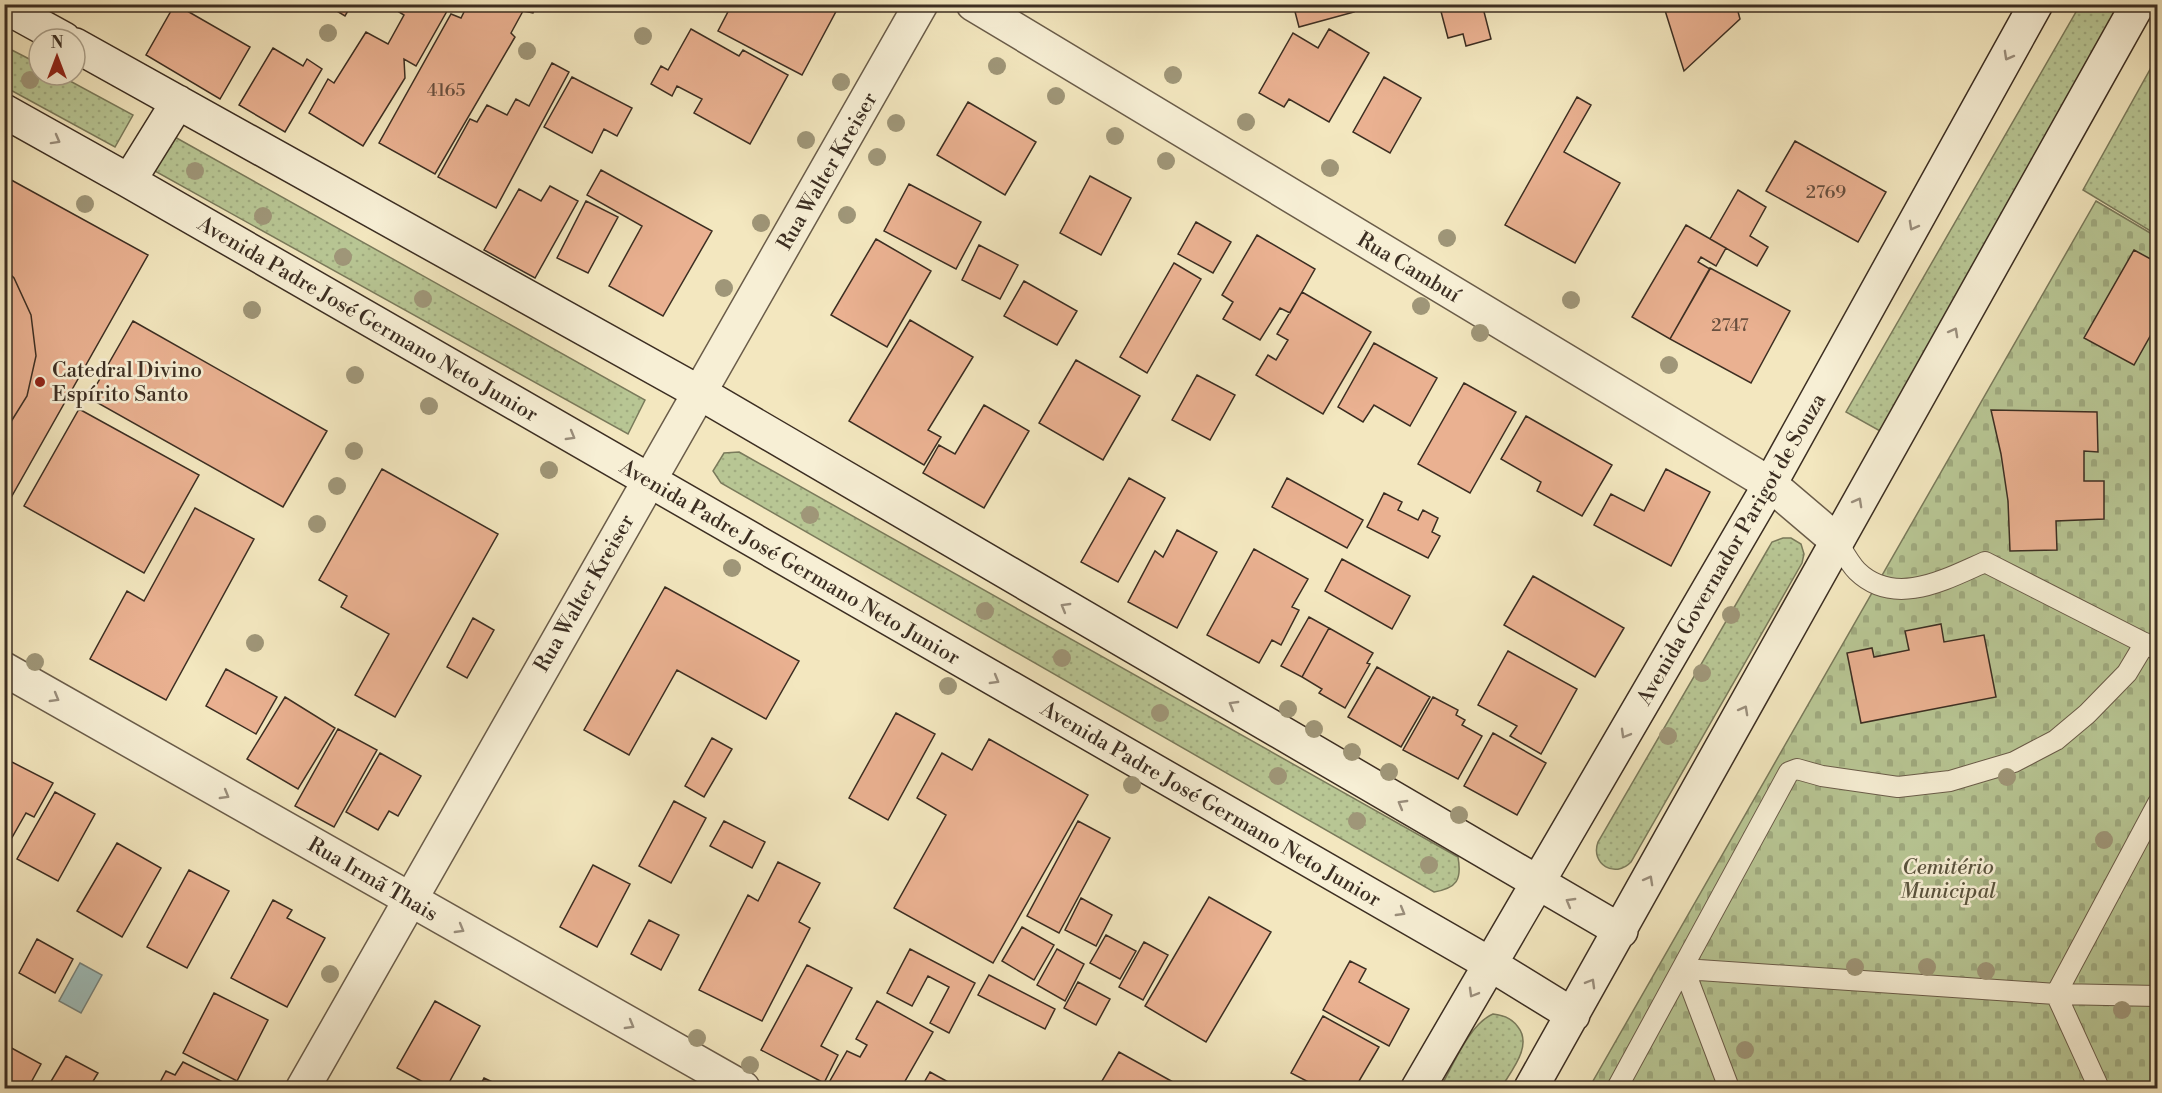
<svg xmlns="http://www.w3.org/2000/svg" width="2162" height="1093" font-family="'Libre Bodoni',serif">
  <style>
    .grass { fill: url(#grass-dots); stroke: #7a7a5b; stroke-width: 1.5 }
    .cemetery { fill: url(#cemetery-stones); stroke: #7a7a5b; stroke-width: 1.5 }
    .water { fill: #9fbebb; stroke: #77847e; stroke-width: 1.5 }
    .building { fill: #eab191; stroke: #3c2e22; stroke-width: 1.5 }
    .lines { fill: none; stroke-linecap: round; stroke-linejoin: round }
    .lane-casing { stroke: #6a5c49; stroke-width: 22 }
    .street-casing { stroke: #6a5c49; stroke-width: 36 }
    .secondary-casing { stroke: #3c2e22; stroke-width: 36 }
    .lane { stroke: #f7efd5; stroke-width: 20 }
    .street { stroke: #f7efd5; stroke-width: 33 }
    .secondary { stroke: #f7efd5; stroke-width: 33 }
    .tree { fill: #9f9678 }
    .oneway { stroke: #9a8e7c }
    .poi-dot { fill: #8f2418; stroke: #f7efd5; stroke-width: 2 }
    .labels { text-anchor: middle; stroke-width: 5; stroke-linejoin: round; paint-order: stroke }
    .number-label { font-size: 18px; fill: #684f3e }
    .street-label { font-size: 21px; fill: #3c2e22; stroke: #f7efd5 }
    .poi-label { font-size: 21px; fill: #3c2e22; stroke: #f7efd5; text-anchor: start }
    .park-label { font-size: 21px; font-style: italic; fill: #5b543e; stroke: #f7efd5 }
  </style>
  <defs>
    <pattern id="grass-dots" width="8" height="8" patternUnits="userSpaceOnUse" patternTransform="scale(1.5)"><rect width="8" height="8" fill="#b8c694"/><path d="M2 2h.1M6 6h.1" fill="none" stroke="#9faa7f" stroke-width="1.8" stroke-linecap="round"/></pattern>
    <pattern id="cemetery-stones" width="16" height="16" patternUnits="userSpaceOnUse" patternTransform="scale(1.5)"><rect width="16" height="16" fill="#b8c694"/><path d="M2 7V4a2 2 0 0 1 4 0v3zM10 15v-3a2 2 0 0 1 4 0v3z" fill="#9faa7f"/></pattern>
  </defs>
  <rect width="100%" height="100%" fill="#f3e7bf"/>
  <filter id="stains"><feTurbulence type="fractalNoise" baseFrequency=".00333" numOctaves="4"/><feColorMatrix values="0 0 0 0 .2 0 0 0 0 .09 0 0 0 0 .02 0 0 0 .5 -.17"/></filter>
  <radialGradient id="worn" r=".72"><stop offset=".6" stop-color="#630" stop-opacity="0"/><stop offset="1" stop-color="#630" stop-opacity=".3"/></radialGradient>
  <path class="grass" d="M 2080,5 L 2125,5 L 1880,431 L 1846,412 Z
    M 4,46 L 39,64 L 39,75 L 59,75 L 133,115 L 115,147 L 5,87 Z
    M 2157,57 L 2157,235 L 2083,190 Z
    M 173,136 L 645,400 L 628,434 L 153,170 Z
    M 739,452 L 1458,857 C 1462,880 1457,888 1434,892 L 721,483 L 713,471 L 724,453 Z
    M 1783,538 L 1791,538 L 1801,544 L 1804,554 L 1802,563 L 1631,862 C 1615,879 1590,864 1598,842 L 1768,549 L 1772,542 Z
    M 1493,1014 C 1503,1015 1512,1018 1518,1027 C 1533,1046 1511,1071 1501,1088 L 1440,1088 C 1453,1066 1469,1024 1493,1014 Z"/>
  <path class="cemetery" d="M 2096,201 L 2157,237 L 2157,1088 L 1589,1088 Z"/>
  <path class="water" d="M 80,963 L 102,975 L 81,1013 L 59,1001 Z"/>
  <path class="building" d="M 175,4 L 250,47 L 220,99 L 146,55 Z
    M 325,4 L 352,4 L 345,16 Z
    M 386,4 L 451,4 L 416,66 L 404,59 L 405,78 L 363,146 L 309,113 L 328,79 L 334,83 L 366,32 L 388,44 L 404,15 Z
    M 468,4 L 537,4 L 533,13 L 523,11 L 511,33 L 515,37 L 435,174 L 379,143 L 451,14 L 461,18 Z
    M 740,4 L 755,4 L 762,8 L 764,4 L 840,4 L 802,75 L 718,31 L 731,6 L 738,10 Z
    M 1293,4 L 1352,4 L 1354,12 L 1299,27 Z
    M 1439,4 L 1482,4 L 1491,39 L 1466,46 L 1463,34 L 1448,38 Z
    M 1663,4 L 1736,4 L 1740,19 L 1684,71 Z
    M 691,29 L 739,56 L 743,50 L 788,75 L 750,144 L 694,113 L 702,99 L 677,86 L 672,96 L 651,84 L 661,66 L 668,70 Z
    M 1329,29 L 1369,53 L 1329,122 L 1289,99 L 1284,107 L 1259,93 L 1293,33 L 1318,48 Z
    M 273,48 L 303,66 L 307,59 L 322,69 L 285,132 L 239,105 Z
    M 552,63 L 569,72 L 496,208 L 438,177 L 470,119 L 477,122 L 487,105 L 507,115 L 516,99 L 529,106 Z
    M 572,77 L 632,108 L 617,136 L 604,129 L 592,153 L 544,127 Z
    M 1384,77 L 1421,98 L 1390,153 L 1353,132 Z
    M 1577,97 L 1591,105 L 1564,152 L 1620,183 L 1575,263 L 1505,225 Z
    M 968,102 L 1036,142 L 1005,195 L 937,155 Z
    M 1795,141 L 1886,192 L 1858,242 L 1766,191 Z
    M 601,170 L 712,231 L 663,316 L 609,286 L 642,226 L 587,195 Z
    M 4,176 L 148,255 L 4,510 Z
    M 1090,176 L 1131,198 L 1101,255 L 1060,233 Z
    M 909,184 L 981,222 L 956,269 L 884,231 Z
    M 550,186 L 578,201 L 535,278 L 484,250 L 519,189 L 541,201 Z
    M 1738,190 L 1766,207 L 1750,236 L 1768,247 L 1757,266 L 1710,239 Z
    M 586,201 L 618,217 L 588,273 L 557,258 Z
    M 1196,222 L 1231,242 L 1213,273 L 1178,254 Z
    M 1686,225 L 1726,248 L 1716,266 L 1701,257 L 1698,262 L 1710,269 L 1670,339 L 1632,317 Z
    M 1257,235 L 1315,269 L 1290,313 L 1280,308 L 1260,340 L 1223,319 L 1233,302 L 1222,295 Z
    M 876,239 L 931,271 L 887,347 L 831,315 Z
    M 979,245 L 1018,265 L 1000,299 L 962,280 Z
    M 2134,250 L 2158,263 L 2158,322 L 2134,365 L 2084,338 Z
    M 1174,263 L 1201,279 L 1147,373 L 1120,357 Z
    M 4,268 L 14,278 L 31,315 L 36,356 L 27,396 L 4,433 Z
    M 1710,268 L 1790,311 L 1751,383 L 1670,339 Z
    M 1024,281 L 1077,311 L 1057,345 L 1004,316 Z
    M 1302,292 L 1371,332 L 1323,414 L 1256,375 L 1268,355 L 1276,360 L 1288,340 L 1277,334 Z
    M 910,320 L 973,357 L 928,430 L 941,437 L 924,465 L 849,421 Z
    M 133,321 L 327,431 L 283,507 L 89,398 Z
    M 1374,343 L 1437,378 L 1410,426 L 1374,405 L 1363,422 L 1338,407 Z
    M 1076,360 L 1140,396 L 1103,460 L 1039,423 Z
    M 1197,375 L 1235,395 L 1210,440 L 1172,420 Z
    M 1464,383 L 1516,412 L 1470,493 L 1418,464 Z
    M 984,405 L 1029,431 L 984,508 L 923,473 L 939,445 L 955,454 Z
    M 79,409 L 199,475 L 144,573 L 24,506 Z
    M 1991,410 L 2097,412 L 2098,452 L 2084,451 L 2084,481 L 2104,481 L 2104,519 L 2056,521 L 2057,550 L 2010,551 L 2008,501 L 2001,454 Z
    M 1526,416 L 1612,465 L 1582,516 L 1537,491 L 1541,482 L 1501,459 Z
    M 382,469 L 498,534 L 395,717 L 355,695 L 389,634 L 341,607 L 347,596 L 319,580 Z
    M 1666,469 L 1710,492 L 1671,566 L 1594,525 L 1611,494 L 1644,511 Z
    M 1129,478 L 1165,498 L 1118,582 L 1081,562 Z
    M 1287,478 L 1363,520 L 1347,548 L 1272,507 Z
    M 1384,493 L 1402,502 L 1398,510 L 1418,520 L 1423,510 L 1438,518 L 1432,532 L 1440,536 L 1428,558 L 1367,527 Z
    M 195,508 L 254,539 L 166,700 L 90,659 L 127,591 L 144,601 Z
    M 1177,530 L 1217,552 L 1177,628 L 1128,602 L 1155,551 L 1163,557 Z
    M 1254,549 L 1308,579 L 1292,607 L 1299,610 L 1281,645 L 1272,640 L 1259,663 L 1207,635 Z
    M 1342,559 L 1410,596 L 1392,629 L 1325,591 Z
    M 1533,576 L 1624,628 L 1595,677 L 1504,625 Z
    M 665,587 L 799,661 L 766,719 L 677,670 L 629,755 L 584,730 Z
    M 1309,617 L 1329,628 L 1302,677 L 1281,666 Z
    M 473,618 L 494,630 L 467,678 L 447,667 Z
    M 1941,624 L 1944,642 L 1984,635 L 1996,697 L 1861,723 L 1847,653 L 1872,648 L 1874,657 L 1909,650 L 1905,631 Z
    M 1329,628 L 1373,653 L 1367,663 L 1370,664 L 1345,708 L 1319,693 L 1322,689 L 1302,677 Z
    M 1508,651 L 1577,689 L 1541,754 L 1510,736 L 1517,726 L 1478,705 Z
    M 1377,667 L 1430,697 L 1401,747 L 1348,717 Z
    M 226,669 L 277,697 L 256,734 L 206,706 Z
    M 285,697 L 335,728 L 298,789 L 247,759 Z
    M 1433,697 L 1458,710 L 1456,715 L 1465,720 L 1462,725 L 1482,736 L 1458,779 L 1403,750 Z
    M 896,713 L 935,734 L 888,820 L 849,798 Z
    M 338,729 L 377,750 L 334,827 L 295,806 Z
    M 1493,733 L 1546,763 L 1517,815 L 1464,786 Z
    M 712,738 L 732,749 L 704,797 L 685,786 Z
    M 989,739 L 1088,795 L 993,963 L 894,908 L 946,815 L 917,798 L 942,753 L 972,770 Z
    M 380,753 L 421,776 L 398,816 L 389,811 L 378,830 L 346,812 Z
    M 4,758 L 53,783 L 34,817 L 26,813 L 6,848 Z
    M 55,792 L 95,814 L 58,881 L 17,859 Z
    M 674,801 L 706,818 L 671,883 L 639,866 Z
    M 724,821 L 765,842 L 752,868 L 710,846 Z
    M 1078,821 L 1110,838 L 1059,933 L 1027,916 Z
    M 117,843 L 161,868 L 122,937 L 77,911 Z
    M 778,862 L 820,883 L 799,922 L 810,928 L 762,1021 L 699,990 L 748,895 L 758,901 Z
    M 593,865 L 630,884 L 597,947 L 560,927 Z
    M 189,870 L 229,891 L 187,968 L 147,947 Z
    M 1209,897 L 1271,932 L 1206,1042 L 1145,1006 Z
    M 1081,898 L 1112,915 L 1096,946 L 1065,930 Z
    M 273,900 L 292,910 L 287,918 L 325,938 L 287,1007 L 231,978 Z
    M 649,920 L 679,935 L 661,970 L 631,954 Z
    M 1022,927 L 1054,945 L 1034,980 L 1002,961 Z
    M 1106,935 L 1136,951 L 1120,979 L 1090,963 Z
    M 37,939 L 73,959 L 55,993 L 19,973 Z
    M 1144,942 L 1168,955 L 1143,1000 L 1119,987 Z
    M 910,949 L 975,983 L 949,1033 L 930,1023 L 949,987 L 928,976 L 912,1006 L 887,993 Z
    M 1057,949 L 1084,964 L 1065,1001 L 1037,985 Z
    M 1350,961 L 1366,969 L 1359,982 L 1409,1009 L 1389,1046 L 1323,1010 Z
    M 807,965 L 852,988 L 821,1046 L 838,1055 L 824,1083 L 761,1050 Z
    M 989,975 L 1055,1009 L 1045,1029 L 978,995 Z
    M 1078,982 L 1110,999 L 1096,1025 L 1064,1008 Z
    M 214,993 L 268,1020 L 237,1081 L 183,1053 Z
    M 435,1001 L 480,1026 L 446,1088 L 434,1088 L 397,1068 Z
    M 877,1001 L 933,1032 L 904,1083 L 913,1087 L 831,1088 L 827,1086 L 847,1051 L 860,1057 L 867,1045 L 856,1039 Z
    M 1323,1016 L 1379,1047 L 1355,1088 L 1320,1088 L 1291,1073 Z
    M 6,1045 L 41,1064 L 28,1088 L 4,1088 Z
    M 1119,1052 L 1182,1087 L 1181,1088 L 1105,1088 L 1099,1086 Z
    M 66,1056 L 98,1073 L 89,1088 L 59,1088 L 50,1083 Z
    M 183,1062 L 231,1086 L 230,1088 L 157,1088 L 166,1071 L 175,1075 Z
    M 930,1072 L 959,1088 L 921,1088 Z
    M 484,1078 L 505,1088 L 479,1088 Z"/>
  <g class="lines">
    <defs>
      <path id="lane" d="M 1837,541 C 1843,551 1849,563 1857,571 C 1895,608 1946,579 1985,562 L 2158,650
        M 1617,1088 L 1789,772 L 1797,769 L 1822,776 L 1898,787 L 1950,781 L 2014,762 L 2056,740 L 2087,714 L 2127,673 L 2145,643
        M 1729,1088 L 1684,969 L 2056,994 L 2158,996
        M 2099,1088 L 2056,994 L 2158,803"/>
      <path id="street" d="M 973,4 L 1770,484 L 1837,541
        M 4,669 L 743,1088
        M 303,1088 L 921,4"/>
      <path id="secondary" d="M 4,6 L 64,39
        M 75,45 L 700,393 L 1621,931
        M 4,111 L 129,181 L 1490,964 L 1573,1015
        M 129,181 L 178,102
        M 1418,1088 L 1770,484 L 2036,4
        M 1531,1088 L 2138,4"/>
    </defs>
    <use href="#lane" class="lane-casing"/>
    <use href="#street" class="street-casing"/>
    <use href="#secondary" class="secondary-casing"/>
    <use href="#lane" class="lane"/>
    <use href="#street" class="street"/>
    <use href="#secondary" class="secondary"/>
  </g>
  <g class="tree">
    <circle cx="328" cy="33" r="9"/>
    <circle cx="643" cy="36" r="9"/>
    <circle cx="527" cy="51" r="9"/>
    <circle cx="997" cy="66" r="9"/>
    <circle cx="1173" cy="75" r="9"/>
    <circle cx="30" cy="80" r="9"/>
    <circle cx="841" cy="82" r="9"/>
    <circle cx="1056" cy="96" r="9"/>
    <circle cx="1246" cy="122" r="9"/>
    <circle cx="896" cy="123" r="9"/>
    <circle cx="1115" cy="136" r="9"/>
    <circle cx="806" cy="140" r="9"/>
    <circle cx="877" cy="157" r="9"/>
    <circle cx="1166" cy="161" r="9"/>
    <circle cx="1330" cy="168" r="9"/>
    <circle cx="195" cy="171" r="9"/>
    <circle cx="85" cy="204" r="9"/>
    <circle cx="847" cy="215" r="9"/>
    <circle cx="263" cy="216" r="9"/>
    <circle cx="761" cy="223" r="9"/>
    <circle cx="1447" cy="238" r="9"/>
    <circle cx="343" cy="257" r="9"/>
    <circle cx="724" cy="288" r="9"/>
    <circle cx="423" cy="299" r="9"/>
    <circle cx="1571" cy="300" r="9"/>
    <circle cx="1421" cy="306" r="9"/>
    <circle cx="252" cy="310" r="9"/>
    <circle cx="1480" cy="333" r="9"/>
    <circle cx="1669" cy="365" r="9"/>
    <circle cx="355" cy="375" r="9"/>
    <circle cx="429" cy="406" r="9"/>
    <circle cx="354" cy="451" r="9"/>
    <circle cx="549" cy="470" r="9"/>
    <circle cx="337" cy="486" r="9"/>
    <circle cx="810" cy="515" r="9"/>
    <circle cx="317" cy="524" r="9"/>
    <circle cx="732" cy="568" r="9"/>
    <circle cx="985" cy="611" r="9"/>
    <circle cx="1731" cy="615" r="9"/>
    <circle cx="255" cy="643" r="9"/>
    <circle cx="1062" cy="658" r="9"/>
    <circle cx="35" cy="662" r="9"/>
    <circle cx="1702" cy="673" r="9"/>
    <circle cx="948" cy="686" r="9"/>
    <circle cx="1288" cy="709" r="9"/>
    <circle cx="1160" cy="713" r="9"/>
    <circle cx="1314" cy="729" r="9"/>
    <circle cx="1668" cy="736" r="9"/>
    <circle cx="1352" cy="752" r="9"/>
    <circle cx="1389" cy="772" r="9"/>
    <circle cx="1278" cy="776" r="9"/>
    <circle cx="2007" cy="777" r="9"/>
    <circle cx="1132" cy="785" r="9"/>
    <circle cx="1459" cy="815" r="9"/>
    <circle cx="1357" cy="821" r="9"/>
    <circle cx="2104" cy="840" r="9"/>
    <circle cx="1429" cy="865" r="9"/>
    <circle cx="1855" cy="967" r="9"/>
    <circle cx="1927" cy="967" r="9"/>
    <circle cx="1986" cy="971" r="9"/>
    <circle cx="330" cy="974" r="9"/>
    <circle cx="2122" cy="1010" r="9"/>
    <circle cx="697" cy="1038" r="9"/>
    <circle cx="1745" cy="1050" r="9"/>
    <circle cx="750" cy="1065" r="9"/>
  </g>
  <defs><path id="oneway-chevron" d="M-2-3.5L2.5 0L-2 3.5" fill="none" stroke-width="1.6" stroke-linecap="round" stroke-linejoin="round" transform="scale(1.5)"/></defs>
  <g class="oneway">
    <use href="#oneway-chevron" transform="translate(2008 56) rotate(119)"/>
    <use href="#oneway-chevron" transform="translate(56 140) rotate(29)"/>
    <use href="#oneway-chevron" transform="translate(1913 226) rotate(119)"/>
    <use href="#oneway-chevron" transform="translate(1954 332) rotate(-61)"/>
    <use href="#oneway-chevron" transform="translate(571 436) rotate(30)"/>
    <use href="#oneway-chevron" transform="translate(1858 502) rotate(-61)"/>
    <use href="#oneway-chevron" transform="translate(1065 607) rotate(-150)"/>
    <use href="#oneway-chevron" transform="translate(995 680) rotate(30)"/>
    <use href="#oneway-chevron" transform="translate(55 698) rotate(30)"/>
    <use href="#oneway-chevron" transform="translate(1233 705) rotate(-150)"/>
    <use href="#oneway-chevron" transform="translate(1744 710) rotate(-61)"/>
    <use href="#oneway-chevron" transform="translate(1625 734) rotate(120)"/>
    <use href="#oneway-chevron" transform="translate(225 795) rotate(30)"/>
    <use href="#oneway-chevron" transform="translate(1402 804) rotate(-150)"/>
    <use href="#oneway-chevron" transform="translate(1649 880) rotate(-61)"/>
    <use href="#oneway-chevron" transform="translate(1570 902) rotate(-150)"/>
    <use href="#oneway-chevron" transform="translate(1401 912) rotate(30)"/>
    <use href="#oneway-chevron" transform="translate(460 929) rotate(30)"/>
    <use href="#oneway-chevron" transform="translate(1591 983) rotate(-60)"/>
    <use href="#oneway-chevron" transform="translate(1473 993) rotate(120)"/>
    <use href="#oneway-chevron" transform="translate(630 1025) rotate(30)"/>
  </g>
  <circle class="poi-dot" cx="40" cy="382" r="6"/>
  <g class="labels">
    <g class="number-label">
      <text x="446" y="96">4165</text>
      <text x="1826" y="198">2769</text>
      <text x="1730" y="331">2747</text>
    </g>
    <g class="street-label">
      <text transform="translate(827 171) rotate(-60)" y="7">Rua Walter Kreiser</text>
      <text transform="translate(1409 267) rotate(31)" y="7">Rua Cambuí</text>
      <text transform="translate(368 319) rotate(30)" y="7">Avenida Padre José Germano Neto Junior</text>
      <text transform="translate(1731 549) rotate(-60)" y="7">Avenida Governador Parigot de Souza</text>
      <text transform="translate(790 562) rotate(30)" y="7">Avenida Padre José Germano Neto Junior</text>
      <text transform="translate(584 593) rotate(-60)" y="7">Rua Walter Kreiser</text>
      <text transform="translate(1211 804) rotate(30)" y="7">Avenida Padre José Germano Neto Junior</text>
      <text transform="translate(373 879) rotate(30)" y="7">Rua Irmã Thais</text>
    </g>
    <g class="poi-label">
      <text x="52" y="377">Catedral Divino<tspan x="52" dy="24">Espírito Santo</tspan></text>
    </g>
    <g class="park-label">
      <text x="1948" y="874">Cemitério<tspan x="1948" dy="24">Municipal</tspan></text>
    </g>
  </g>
  <rect width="2162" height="1093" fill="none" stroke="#f3e7bf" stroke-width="24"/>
  <rect x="6" y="6" width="2150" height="1081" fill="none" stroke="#3c2e22" stroke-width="3"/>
  <rect x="12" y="12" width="2138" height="1069" fill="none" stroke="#3c2e22" stroke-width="1.5"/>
  <g transform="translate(57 57)"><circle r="28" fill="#f7efd5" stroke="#aca28d" stroke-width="1.5"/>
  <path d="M0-4.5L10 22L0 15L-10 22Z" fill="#8f2418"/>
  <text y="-9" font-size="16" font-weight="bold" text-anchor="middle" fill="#3c2e22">N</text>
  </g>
  <rect width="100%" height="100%" filter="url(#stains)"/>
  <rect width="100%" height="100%" fill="url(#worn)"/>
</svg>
